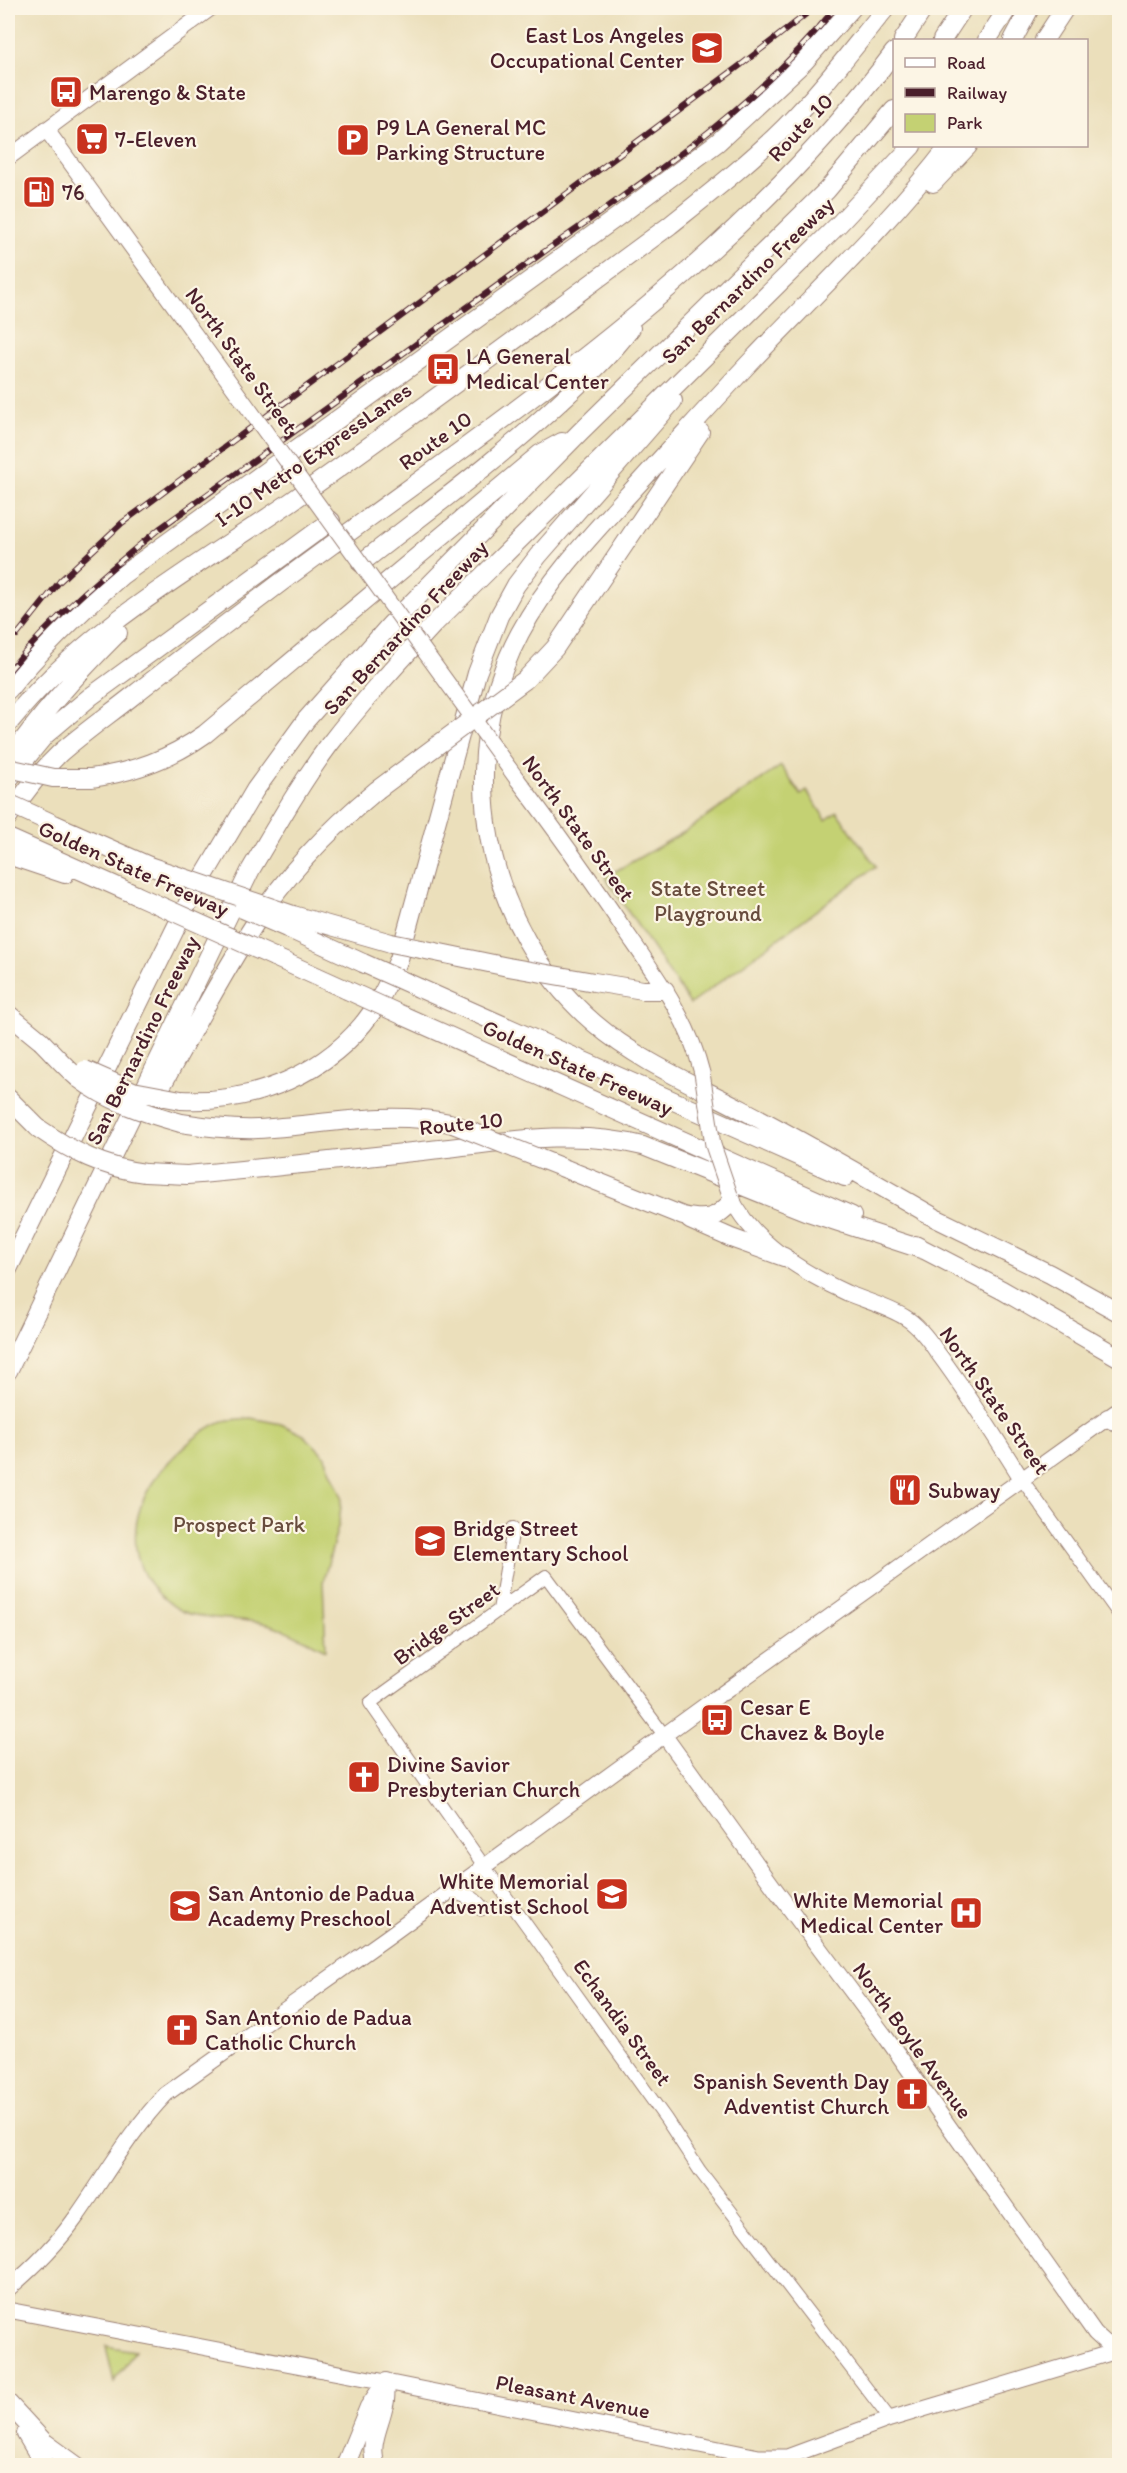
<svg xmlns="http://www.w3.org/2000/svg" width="1127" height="2473" font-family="Itim,sans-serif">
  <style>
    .green { fill: #c4d173; stroke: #87784f; stroke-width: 1.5 }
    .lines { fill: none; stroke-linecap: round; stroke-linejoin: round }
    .minor-casing { stroke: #9a7f73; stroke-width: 14 }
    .major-casing { stroke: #9a7f73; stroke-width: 17 }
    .highway-casing { stroke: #9a7f73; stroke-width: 20 }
    .minor { stroke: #fff; stroke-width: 12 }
    .major { stroke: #fff; stroke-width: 15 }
    .highway { stroke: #fff; stroke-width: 18 }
    .rail-casing { stroke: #4a1f2b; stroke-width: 6 }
    .rail { stroke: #fcf5e5; stroke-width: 4; stroke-dasharray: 11; stroke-linecap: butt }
    .major-bridge-casing { stroke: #9a7f73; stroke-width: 17; stroke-linecap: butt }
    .highway-bridge-casing { stroke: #9a7f73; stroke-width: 20; stroke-linecap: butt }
    .major-bridge { stroke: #fff; stroke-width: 15 }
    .highway-bridge { stroke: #fff; stroke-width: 18 }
    .labels { text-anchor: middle; stroke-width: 4.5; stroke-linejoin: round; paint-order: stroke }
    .poi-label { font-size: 22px; fill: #4a1f2b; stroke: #fcf5e5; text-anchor: start }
    .street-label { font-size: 22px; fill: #4a1f2b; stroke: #fcf5e5 }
    .park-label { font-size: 22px; fill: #684c3d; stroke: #fcf5e5 }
  </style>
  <rect width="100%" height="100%" fill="#fcf5e5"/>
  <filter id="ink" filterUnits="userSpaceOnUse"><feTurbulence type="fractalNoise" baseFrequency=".0167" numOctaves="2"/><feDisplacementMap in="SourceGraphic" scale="12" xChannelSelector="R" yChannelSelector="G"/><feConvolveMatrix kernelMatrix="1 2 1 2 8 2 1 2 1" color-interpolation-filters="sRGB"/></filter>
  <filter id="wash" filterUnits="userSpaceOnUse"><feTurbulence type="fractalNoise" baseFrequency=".008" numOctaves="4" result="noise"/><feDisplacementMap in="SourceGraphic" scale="24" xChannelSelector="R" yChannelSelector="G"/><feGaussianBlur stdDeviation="1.35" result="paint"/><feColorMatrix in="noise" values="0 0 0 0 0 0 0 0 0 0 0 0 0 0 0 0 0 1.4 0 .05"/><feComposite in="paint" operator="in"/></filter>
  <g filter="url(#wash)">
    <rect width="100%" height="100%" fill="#ebdfbb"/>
    <path class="green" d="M 781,766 L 801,795 L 807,791 L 826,820 L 837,812 L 876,866 L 690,1004 L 605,877 L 686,831 Z
      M 251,1418 L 281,1424 L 304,1435 L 324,1455 L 342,1497 L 339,1523 L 323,1582 L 326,1650 C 307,1641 287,1629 267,1624 C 242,1618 215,1620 190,1614 C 178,1611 169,1603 160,1595 C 126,1563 130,1515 155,1479 C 167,1461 203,1426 224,1421 C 233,1419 242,1419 251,1418 Z
      M 106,2346 L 135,2351 L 114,2382 Z"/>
  </g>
  <g filter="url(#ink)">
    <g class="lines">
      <defs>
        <path id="minor" d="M 1021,1478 L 1120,1616
          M 499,1610 L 513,1528
          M 664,1735 L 546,1576 L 370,1703 L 484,1866 L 666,2119 L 700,2171 L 890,2419"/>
        <path id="major" d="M 46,129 L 241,398
          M 8,158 L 211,8
          M 517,779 C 555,829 591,880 626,932 C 657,977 689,1020 702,1073
          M 730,1195 C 749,1240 805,1274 847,1293 C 866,1301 889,1307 906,1318 C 919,1326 929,1340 937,1352 C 967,1392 994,1435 1021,1478
          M 723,1693 L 1120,1409
          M 664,1735 L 775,1889 L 885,2036 L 1095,2333 L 1108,2345 L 1120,2350
          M 449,1891 C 464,1894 472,1896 481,1908
          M 8,2289 C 33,2268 58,2243 77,2216 C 106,2175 131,2130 166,2094 L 386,1938 L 718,1696
          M 8,2310 L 386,2382 L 759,2457 L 787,2457 L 890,2419 L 1120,2350"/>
        <path id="highway" d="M 903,40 L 924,8
          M 942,40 L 963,8
          M 987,40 L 1008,8
          M 1013,40 L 1030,8
          M 1044,40 L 1065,8
          M 933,183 L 968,146
          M 361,563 C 429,510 498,460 561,401 C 586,378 611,355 631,328
          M 525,680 L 555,648 L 700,432
          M 8,690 C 42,648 80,612 121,576 L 616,218 L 718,142 L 804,62 L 852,8
          M 8,724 C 84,629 193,569 292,501 C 419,412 544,318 669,226 C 709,194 749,163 785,127 C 822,90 853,48 886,8
          M 11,757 C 42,712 79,672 118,633
          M 91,778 C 134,772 170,759 205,734 L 540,454 L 562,442
          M 8,780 L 45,735 L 90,697 L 331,521
          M 8,817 C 23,794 40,772 60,753 C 82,734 107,716 130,698 C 179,659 230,621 280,583 C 496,422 731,271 894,52
          M 56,825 L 149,866
          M 8,838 L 136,895
          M 8,855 L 65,874
          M 293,915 L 391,943
          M 287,928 L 363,963
          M 421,949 L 508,967
          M 274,957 L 347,990
          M 594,982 L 643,990 L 665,990
          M 419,988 L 845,1177
          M 8,1014 L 41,1041
          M 404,1016 L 852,1216
          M 8,1098 L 38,1128
          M 181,1100 C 254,1104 330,1073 372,1012 C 383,995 391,977 399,959 L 477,673 L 499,616 L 516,585 L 538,556 L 673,401
          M 149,1108 C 184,1047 216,984 254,925 C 286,874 331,828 377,790
          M 181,1123 C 207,1127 232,1130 258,1129 C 324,1125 384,1110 450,1123
          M 566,1169 L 683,1216 C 706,1221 717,1219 732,1201
          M 145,1173 L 187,1175 C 271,1168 356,1158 440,1149 C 507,1141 577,1129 643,1146 L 805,1211 L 924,1250
          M 925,1213 L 1050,1274 L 1120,1313
          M 934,1217 C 870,1180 806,1143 741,1109 C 691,1083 637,1060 594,1023 C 484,928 451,762 520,633 C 552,573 604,522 649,472 C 684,434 719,395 754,358 C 821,288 891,222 949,146
          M 690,1220 L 731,1238 L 784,1257
          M 915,1245 L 1002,1290 L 1120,1358
          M 8,1269 L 188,903 L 255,790 L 306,720 L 391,624 L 580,432 L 827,190 L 894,110
          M 8,1371 L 251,869 C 276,827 300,784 329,745 C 362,702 398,663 434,624 L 839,224 L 912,146
          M 1108,1418 L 1120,1424
          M 8,2403 L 44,2442 L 77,2466
          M 26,2434 L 45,2466
          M 345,2466 L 369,2407 L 386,2382
          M 376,2466 C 368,2444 380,2426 384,2405 C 386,2399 385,2392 386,2386"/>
      </defs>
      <use href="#minor" class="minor-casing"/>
      <use href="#major" class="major-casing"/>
      <use href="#highway" class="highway-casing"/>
      <use href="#minor" class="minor"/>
      <use href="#major" class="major"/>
      <use href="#highway" class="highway"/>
      <defs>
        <path id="rail" d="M 17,635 L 60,581 L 122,523 L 742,64 L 814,8
          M 8,672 C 52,618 104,574 159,529 C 286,437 414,346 541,254 C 645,180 755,109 835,8"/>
      </defs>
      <use href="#rail" class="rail-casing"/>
      <use href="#rail" class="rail"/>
      <defs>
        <path id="major-bridge" d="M 241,398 L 517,779
          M 702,1073 L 713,1145 L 730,1195"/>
        <path id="highway-bridge" d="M 8,768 L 53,778 L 91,778
          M 377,790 L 525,680
          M 8,803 L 56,825
          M 149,866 L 293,915
          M 136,895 L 274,957
          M 243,909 L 287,928
          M 391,943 L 421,949
          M 363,963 L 419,988
          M 508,967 L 594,982
          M 347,990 L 404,1016
          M 41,1041 C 53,1053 65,1067 78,1078 C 108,1101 145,1113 181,1123
          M 85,1070 L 133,1091 L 181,1100
          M 450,1123 L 566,1169
          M 38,1128 C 71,1151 104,1168 145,1173"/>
      </defs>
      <use href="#major-bridge" class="major-bridge-casing"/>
      <use href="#highway-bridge" class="highway-bridge-casing"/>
      <use href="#major-bridge" class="major-bridge"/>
      <use href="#highway-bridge" class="highway-bridge"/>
    </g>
  </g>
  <defs>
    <symbol id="school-square" viewBox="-11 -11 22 22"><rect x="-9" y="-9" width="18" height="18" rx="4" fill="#c8321e" stroke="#fcf5e5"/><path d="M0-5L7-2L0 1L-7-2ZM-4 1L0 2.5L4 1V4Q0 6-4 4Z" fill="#fff"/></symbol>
    <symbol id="bus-square" viewBox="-11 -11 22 22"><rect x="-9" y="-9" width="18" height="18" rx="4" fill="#c8321e" stroke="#fcf5e5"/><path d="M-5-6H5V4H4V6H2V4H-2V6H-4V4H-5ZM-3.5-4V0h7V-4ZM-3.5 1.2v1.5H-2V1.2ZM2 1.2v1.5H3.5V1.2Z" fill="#fff"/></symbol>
    <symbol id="supermarket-square" viewBox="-11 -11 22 22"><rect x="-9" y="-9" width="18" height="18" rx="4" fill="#c8321e" stroke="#fcf5e5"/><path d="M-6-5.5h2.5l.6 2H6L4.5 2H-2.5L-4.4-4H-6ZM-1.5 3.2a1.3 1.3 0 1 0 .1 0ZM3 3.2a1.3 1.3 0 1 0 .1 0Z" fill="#fff"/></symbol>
    <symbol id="parking-square" viewBox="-11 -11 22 22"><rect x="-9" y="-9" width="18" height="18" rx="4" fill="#c8321e" stroke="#fcf5e5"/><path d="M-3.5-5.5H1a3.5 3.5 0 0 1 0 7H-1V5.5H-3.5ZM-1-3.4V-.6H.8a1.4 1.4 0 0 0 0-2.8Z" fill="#fff"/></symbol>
    <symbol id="fuel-square" viewBox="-11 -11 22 22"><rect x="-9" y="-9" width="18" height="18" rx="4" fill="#c8321e" stroke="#fcf5e5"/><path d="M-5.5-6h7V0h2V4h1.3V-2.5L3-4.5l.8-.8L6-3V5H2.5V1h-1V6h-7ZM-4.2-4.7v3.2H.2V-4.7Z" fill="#fff"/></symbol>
    <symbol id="restaurant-square" viewBox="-11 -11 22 22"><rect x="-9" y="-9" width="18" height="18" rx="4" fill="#c8321e" stroke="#fcf5e5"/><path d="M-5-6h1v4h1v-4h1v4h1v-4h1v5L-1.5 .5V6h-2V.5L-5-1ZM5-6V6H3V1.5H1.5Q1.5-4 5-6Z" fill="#fff"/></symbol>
    <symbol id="church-square" viewBox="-11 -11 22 22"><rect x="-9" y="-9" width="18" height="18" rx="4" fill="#c8321e" stroke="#fcf5e5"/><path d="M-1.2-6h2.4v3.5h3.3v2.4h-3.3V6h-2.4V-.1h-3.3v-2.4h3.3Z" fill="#fff"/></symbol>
    <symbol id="hospital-square" viewBox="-11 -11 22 22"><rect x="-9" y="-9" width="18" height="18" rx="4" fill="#c8321e" stroke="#fcf5e5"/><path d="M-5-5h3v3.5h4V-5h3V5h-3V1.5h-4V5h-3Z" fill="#fff"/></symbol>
  </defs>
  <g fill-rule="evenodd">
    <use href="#school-square" x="688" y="29" width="38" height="38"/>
    <use href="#bus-square" x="47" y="73" width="38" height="38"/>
    <use href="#supermarket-square" x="73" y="120" width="38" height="38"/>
    <use href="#parking-square" x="334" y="121" width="38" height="38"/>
    <use href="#fuel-square" x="20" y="173" width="38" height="38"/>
    <use href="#bus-square" x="424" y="350" width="38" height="38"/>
    <use href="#restaurant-square" x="886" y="1471" width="38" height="38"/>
    <use href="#school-square" x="411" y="1522" width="38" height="38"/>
    <use href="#bus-square" x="698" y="1701" width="38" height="38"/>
    <use href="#church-square" x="345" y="1758" width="38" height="38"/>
    <use href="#school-square" x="593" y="1875" width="38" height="38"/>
    <use href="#school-square" x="166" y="1887" width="38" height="38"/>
    <use href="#hospital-square" x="947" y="1894" width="38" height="38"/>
    <use href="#church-square" x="163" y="2011" width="38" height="38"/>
    <use href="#church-square" x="893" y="2075" width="38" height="38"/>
  </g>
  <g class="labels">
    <g class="poi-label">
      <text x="684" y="43" text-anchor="end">East Los Angeles<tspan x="684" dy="25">Occupational Center</tspan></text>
      <text x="89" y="100">Marengo &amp; State</text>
      <text x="376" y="135">P9 LA General MC<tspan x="376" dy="25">Parking Structure</tspan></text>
      <text x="115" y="147">7-Eleven</text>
      <text x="62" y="200">76</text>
      <text x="466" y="364">LA General<tspan x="466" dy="25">Medical Center</tspan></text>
      <text x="928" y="1498">Subway</text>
      <text x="453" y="1536">Bridge Street<tspan x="453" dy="25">Elementary School</tspan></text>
      <text x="740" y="1715">Cesar E<tspan x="740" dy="25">Chavez &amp; Boyle</tspan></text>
      <text x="387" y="1772">Divine Savior<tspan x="387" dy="25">Presbyterian Church</tspan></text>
      <text x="589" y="1889" text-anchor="end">White Memorial<tspan x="589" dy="25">Adventist School</tspan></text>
      <text x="208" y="1901">San Antonio de Padua<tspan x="208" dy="25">Academy Preschool</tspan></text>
      <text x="943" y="1908" text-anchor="end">White Memorial<tspan x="943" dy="25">Medical Center</tspan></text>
      <text x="205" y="2025">San Antonio de Padua<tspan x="205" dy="25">Catholic Church</tspan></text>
      <text x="889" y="2089" text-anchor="end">Spanish Seventh Day<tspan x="889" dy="25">Adventist Church</tspan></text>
    </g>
    <g class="street-label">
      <text transform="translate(800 127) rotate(-47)" y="8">Route 10</text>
      <text transform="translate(747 280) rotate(-44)" y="8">San Bernardino Freeway</text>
      <text transform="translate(242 360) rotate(54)" y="8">North State Street</text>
      <text transform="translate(435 440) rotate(-36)" y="8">Route 10</text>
      <text transform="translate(313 454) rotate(-35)" y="8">I-10 Metro ExpressLanes</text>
      <text transform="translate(405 627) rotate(-47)" y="8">San Bernardino Freeway</text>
      <text transform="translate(579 828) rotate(54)" y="8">North State Street</text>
      <text transform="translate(134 868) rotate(24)" y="8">Golden State Freeway</text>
      <text transform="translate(142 1040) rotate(-64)" y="8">San Bernardino Freeway</text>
      <text transform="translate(578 1067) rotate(24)" y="8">Golden State Freeway</text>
      <text transform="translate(461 1123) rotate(-6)" y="8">Route 10</text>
      <text transform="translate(995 1400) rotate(55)" y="8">North State Street</text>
      <text transform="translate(446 1623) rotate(-36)" y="8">Bridge Street</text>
      <text transform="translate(623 2022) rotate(54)" y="8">Echandia Street</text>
      <text transform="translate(913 2040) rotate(54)" y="8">North Boyle Avenue</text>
      <text transform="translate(573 2396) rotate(11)" y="8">Pleasant Avenue</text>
    </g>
    <g class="park-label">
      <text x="708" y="896">State Street<tspan x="708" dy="25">Playground</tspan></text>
      <text x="239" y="1532">Prospect Park</text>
    </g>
  </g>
  <rect width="1127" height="2473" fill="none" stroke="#fcf5e5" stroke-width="30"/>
  <rect x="893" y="39" width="195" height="108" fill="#fcf5e5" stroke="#b59f9b" stroke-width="1.5"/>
  <rect x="905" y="58" width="30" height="9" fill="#ffffff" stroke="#b59f9b" stroke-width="1.5"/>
  <text x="947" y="69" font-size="18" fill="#4a1f2b">Road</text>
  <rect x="905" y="88" width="30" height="9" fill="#4a1f2b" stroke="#b59f9b" stroke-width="1.5"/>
  <text x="947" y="99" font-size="18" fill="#4a1f2b">Railway</text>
  <rect x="905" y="114" width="30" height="18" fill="#c4d173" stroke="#b59f9b" stroke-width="1.5"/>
  <text x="947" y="129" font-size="18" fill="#4a1f2b">Park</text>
</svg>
